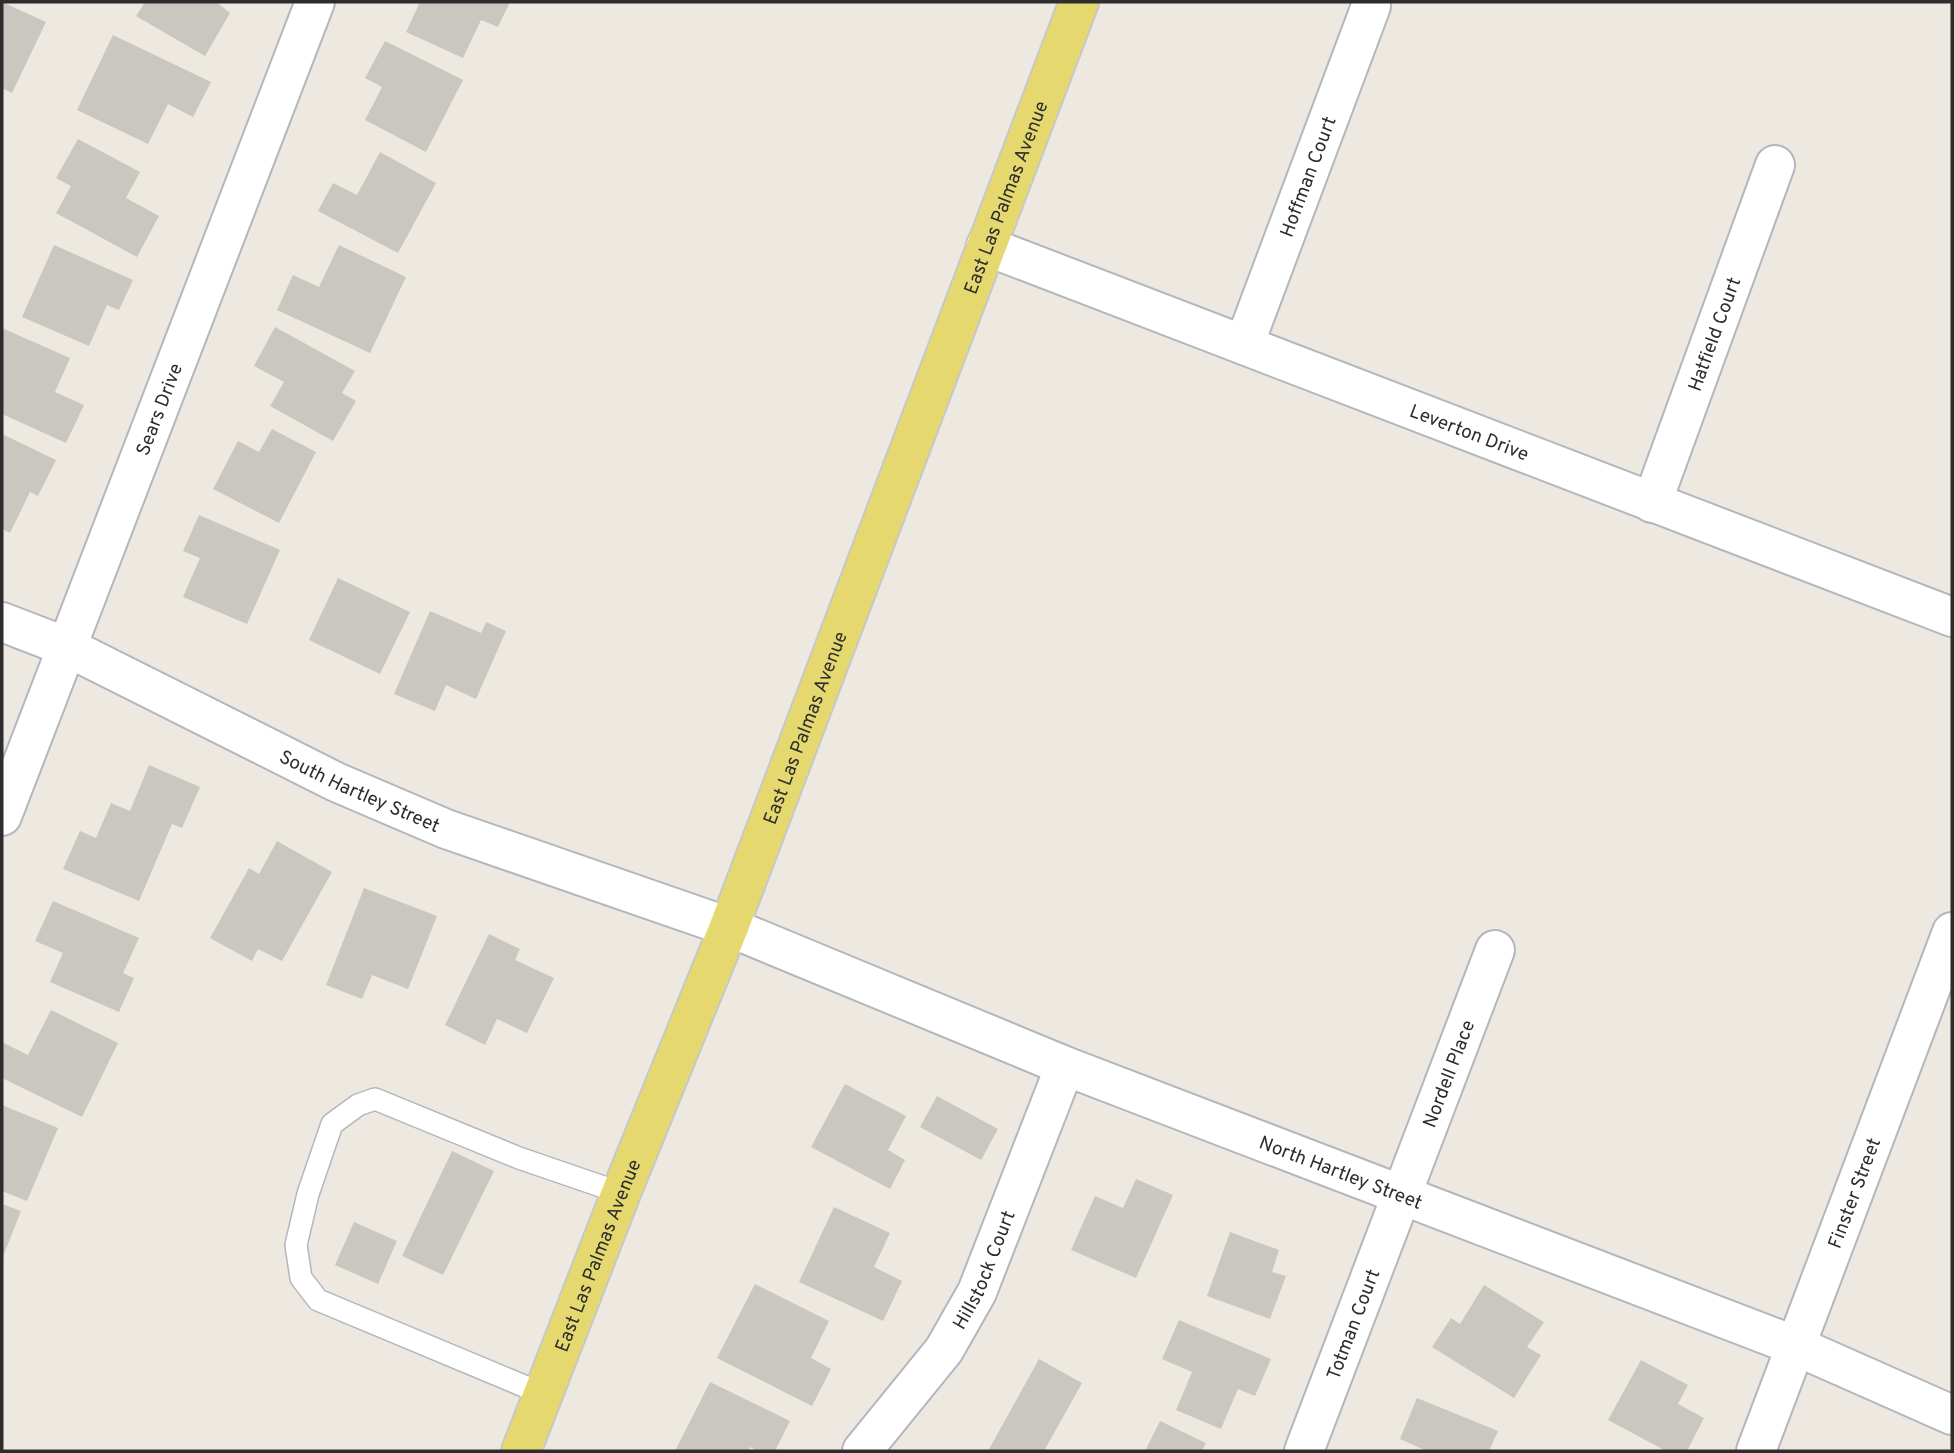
<svg xmlns="http://www.w3.org/2000/svg" width="1954" height="1453" font-family="Overpass,sans-serif">
  <style>
    .building { fill: #c9c7bf }
    .lines { fill: none; stroke-linecap: round; stroke-linejoin: round }
    .lane-casing { stroke: #b4b5bf; stroke-width: 24 }
    .street-casing { stroke: #b4b5bf; stroke-width: 42 }
    .secondary-casing { stroke: #b4b5bf; stroke-width: 42 }
    .primary-casing { stroke: #c8c8c8; stroke-width: 42 }
    .lane { stroke: #fff; stroke-width: 21 }
    .street { stroke: #fff; stroke-width: 38 }
    .secondary { stroke: #fff; stroke-width: 38 }
    .primary { stroke: #e4d86f; stroke-width: 38 }
    .labels { text-anchor: middle; stroke-width: 7; stroke-linejoin: round; paint-order: stroke }
    .street-label { font-size: 19px; fill: #2d2d2d; stroke: #fff }
  </style>
  <rect width="100%" height="100%" fill="#ede9e1"/>
  <path class="building" d="M 2,2 L 46,22 L 12,93 L 2,88 Z
    M 145,2 L 216,2 L 230,13 L 205,56 L 136,16 Z
    M 420,2 L 510,2 L 498,27 L 481,20 L 463,58 L 406,32 Z
    M 113,35 L 211,82 L 193,117 L 168,104 L 148,144 L 77,110 Z
    M 385,41 L 463,80 L 426,152 L 365,120 L 382,87 L 365,78 Z
    M 78,139 L 140,172 L 126,198 L 159,216 L 137,257 L 56,213 L 71,186 L 56,178 Z
    M 380,152 L 436,183 L 398,253 L 318,211 L 333,183 L 357,195 Z
    M 54,245 L 133,280 L 119,310 L 107,305 L 89,346 L 22,317 Z
    M 339,245 L 406,277 L 370,353 L 277,310 L 293,275 L 319,287 Z
    M 275,327 L 355,371 L 342,393 L 356,401 L 333,441 L 270,406 L 284,382 L 254,366 Z
    M 2,328 L 70,358 L 55,392 L 84,405 L 66,443 L 2,414 Z
    M 272,429 L 316,452 L 279,523 L 213,489 L 238,441 L 259,452 Z
    M 2,434 L 56,460 L 38,496 L 30,492 L 10,533 L 2,529 Z
    M 199,515 L 280,550 L 247,624 L 183,597 L 200,558 L 183,551 Z
    M 338,578 L 410,612 L 380,674 L 309,640 Z
    M 430,611 L 481,633 L 486,622 L 506,631 L 476,699 L 446,685 L 435,711 L 394,694 Z
    M 149,765 L 200,787 L 182,828 L 172,824 L 139,901 L 63,869 L 80,831 L 96,838 L 111,803 L 130,811 Z
    M 277,841 L 332,872 L 282,961 L 258,949 L 252,961 L 210,938 L 249,868 L 259,874 Z
    M 364,888 L 437,916 L 408,989 L 372,975 L 362,999 L 326,985 Z
    M 53,901 L 139,938 L 123,973 L 134,978 L 119,1012 L 50,982 L 63,953 L 35,941 Z
    M 489,934 L 520,949 L 515,960 L 554,978 L 527,1033 L 497,1019 L 485,1045 L 445,1025 Z
    M 51,1010 L 118,1043 L 82,1117 L 2,1078 L 2,1042 L 28,1055 Z
    M 845,1084 L 906,1116 L 888,1150 L 905,1160 L 890,1189 L 811,1147 Z
    M 937,1096 L 998,1129 L 981,1160 L 920,1127 Z
    M 2,1105 L 58,1128 L 27,1201 L 2,1191 Z
    M 452,1151 L 494,1171 L 443,1275 L 402,1256 Z
    M 1136,1179 L 1173,1195 L 1136,1278 L 1071,1250 L 1095,1196 L 1123,1208 Z
    M 2,1204 L 21,1211 L 2,1259 Z
    M 834,1207 L 890,1233 L 874,1267 L 902,1281 L 883,1321 L 799,1282 Z
    M 354,1222 L 397,1241 L 378,1284 L 335,1265 Z
    M 1230,1232 L 1279,1250 L 1272,1272 L 1286,1276 L 1270,1319 L 1207,1296 Z
    M 755,1284 L 829,1321 L 811,1358 L 831,1369 L 812,1406 L 717,1358 Z
    M 1484,1285 L 1544,1322 L 1527,1347 L 1541,1355 L 1514,1398 L 1432,1347 L 1451,1318 L 1460,1324 Z
    M 1179,1320 L 1271,1359 L 1255,1396 L 1238,1389 L 1221,1429 L 1176,1410 L 1192,1372 L 1162,1359 Z
    M 1039,1359 L 1082,1383 L 1044,1451 L 988,1451 Z
    M 1641,1360 L 1688,1385 L 1678,1404 L 1704,1418 L 1687,1451 L 1666,1451 L 1608,1420 Z
    M 710,1382 L 790,1421 L 775,1451 L 758,1451 L 750,1447 L 748,1451 L 675,1451 Z
    M 1417,1398 L 1498,1431 L 1489,1451 L 1427,1451 L 1400,1439 Z
    M 1160,1421 L 1206,1443 L 1202,1451 L 1145,1451 Z"/>
  <g class="lines">
    <defs>
      <path id="lane" d="M 543,1394 L 318,1300 L 301,1278 L 296,1245 L 308,1194 L 332,1124 L 358,1105 L 375,1099 L 519,1158 L 621,1193"/>
      <g id="street">
        <path id="s1" d="M 986,246 L 1952,617"/>
        <path id="s2" d="M 1244,345 L 1371,6"/>
        <path id="s3" d="M 1652,503 L 1775,165"/>
        <path id="s4" d="M 2,816 L 315,2"/>
        <path id="s5" d="M 862,1451 L 944,1350 L 977,1292 L 1065,1066"/>
        <path id="s6" d="M 1304,1451 L 1495,950"/>
        <path id="s7" d="M 1756,1451 L 1952,932"/>
      </g>
      <g id="secondary">
        <path id="s8" d="M 2,622 L 67,647 L 336,782 L 446,829 L 729,927 L 1065,1066 L 1796,1346 L 1952,1415"/>
      </g>
      <g id="primary">
        <path id="s9" d="M 521,1451 L 621,1193 L 729,927 L 1079,2"/>
      </g>
    </defs>
    <use href="#lane" class="lane-casing"/>
    <use href="#street" class="street-casing"/>
    <use href="#secondary" class="secondary-casing"/>
    <use href="#primary" class="primary-casing"/>
    <use href="#lane" class="lane"/>
    <use href="#street" class="street"/>
    <use href="#secondary" class="secondary"/>
    <use href="#primary" class="primary"/>
  </g>
  <g class="labels">
    <g class="street-label">
      <text dy="7" stroke="none"><textPath href="#s2" startOffset="180">Hoffman Court</textPath></text>
      <text dy="7" stroke="none"><textPath href="#s9" startOffset="1344">East Las Palmas Avenue</textPath></text>
      <text dy="7" stroke="none"><textPath href="#s3" startOffset="180">Hatfield Court</textPath></text>
      <text dy="7" stroke="none"><textPath href="#s4" startOffset="436">Sears Drive</textPath></text>
      <text dy="7" stroke="none"><textPath href="#s1" startOffset="518">Leverton Drive</textPath></text>
      <text dy="7" stroke="none"><textPath href="#s9" startOffset="777">East Las Palmas Avenue</textPath></text>
      <text dy="7" stroke="none"><textPath href="#s8" startOffset="396">South Hartley Street</textPath></text>
      <text dy="7" stroke="none"><textPath href="#s6" startOffset="404">Nordell Place</textPath></text>
      <text dy="7" stroke="none"><textPath href="#s8" startOffset="1449">North Hartley Street</textPath></text>
      <text dy="7" stroke="none"><textPath href="#s7" startOffset="276">Finster Street</textPath></text>
      <text dy="7" stroke="none"><textPath href="#s9" startOffset="210">East Las Palmas Avenue</textPath></text>
      <text dy="7" stroke="none"><textPath href="#s5" startOffset="220">Hillstock Court</textPath></text>
      <text dy="7" stroke="none"><textPath href="#s6" startOffset="136">Totman Court</textPath></text>
    </g>
  </g>
  <rect width="1954" height="1453" fill="none" stroke="#2d2d2d" stroke-width="7"/>
</svg>
